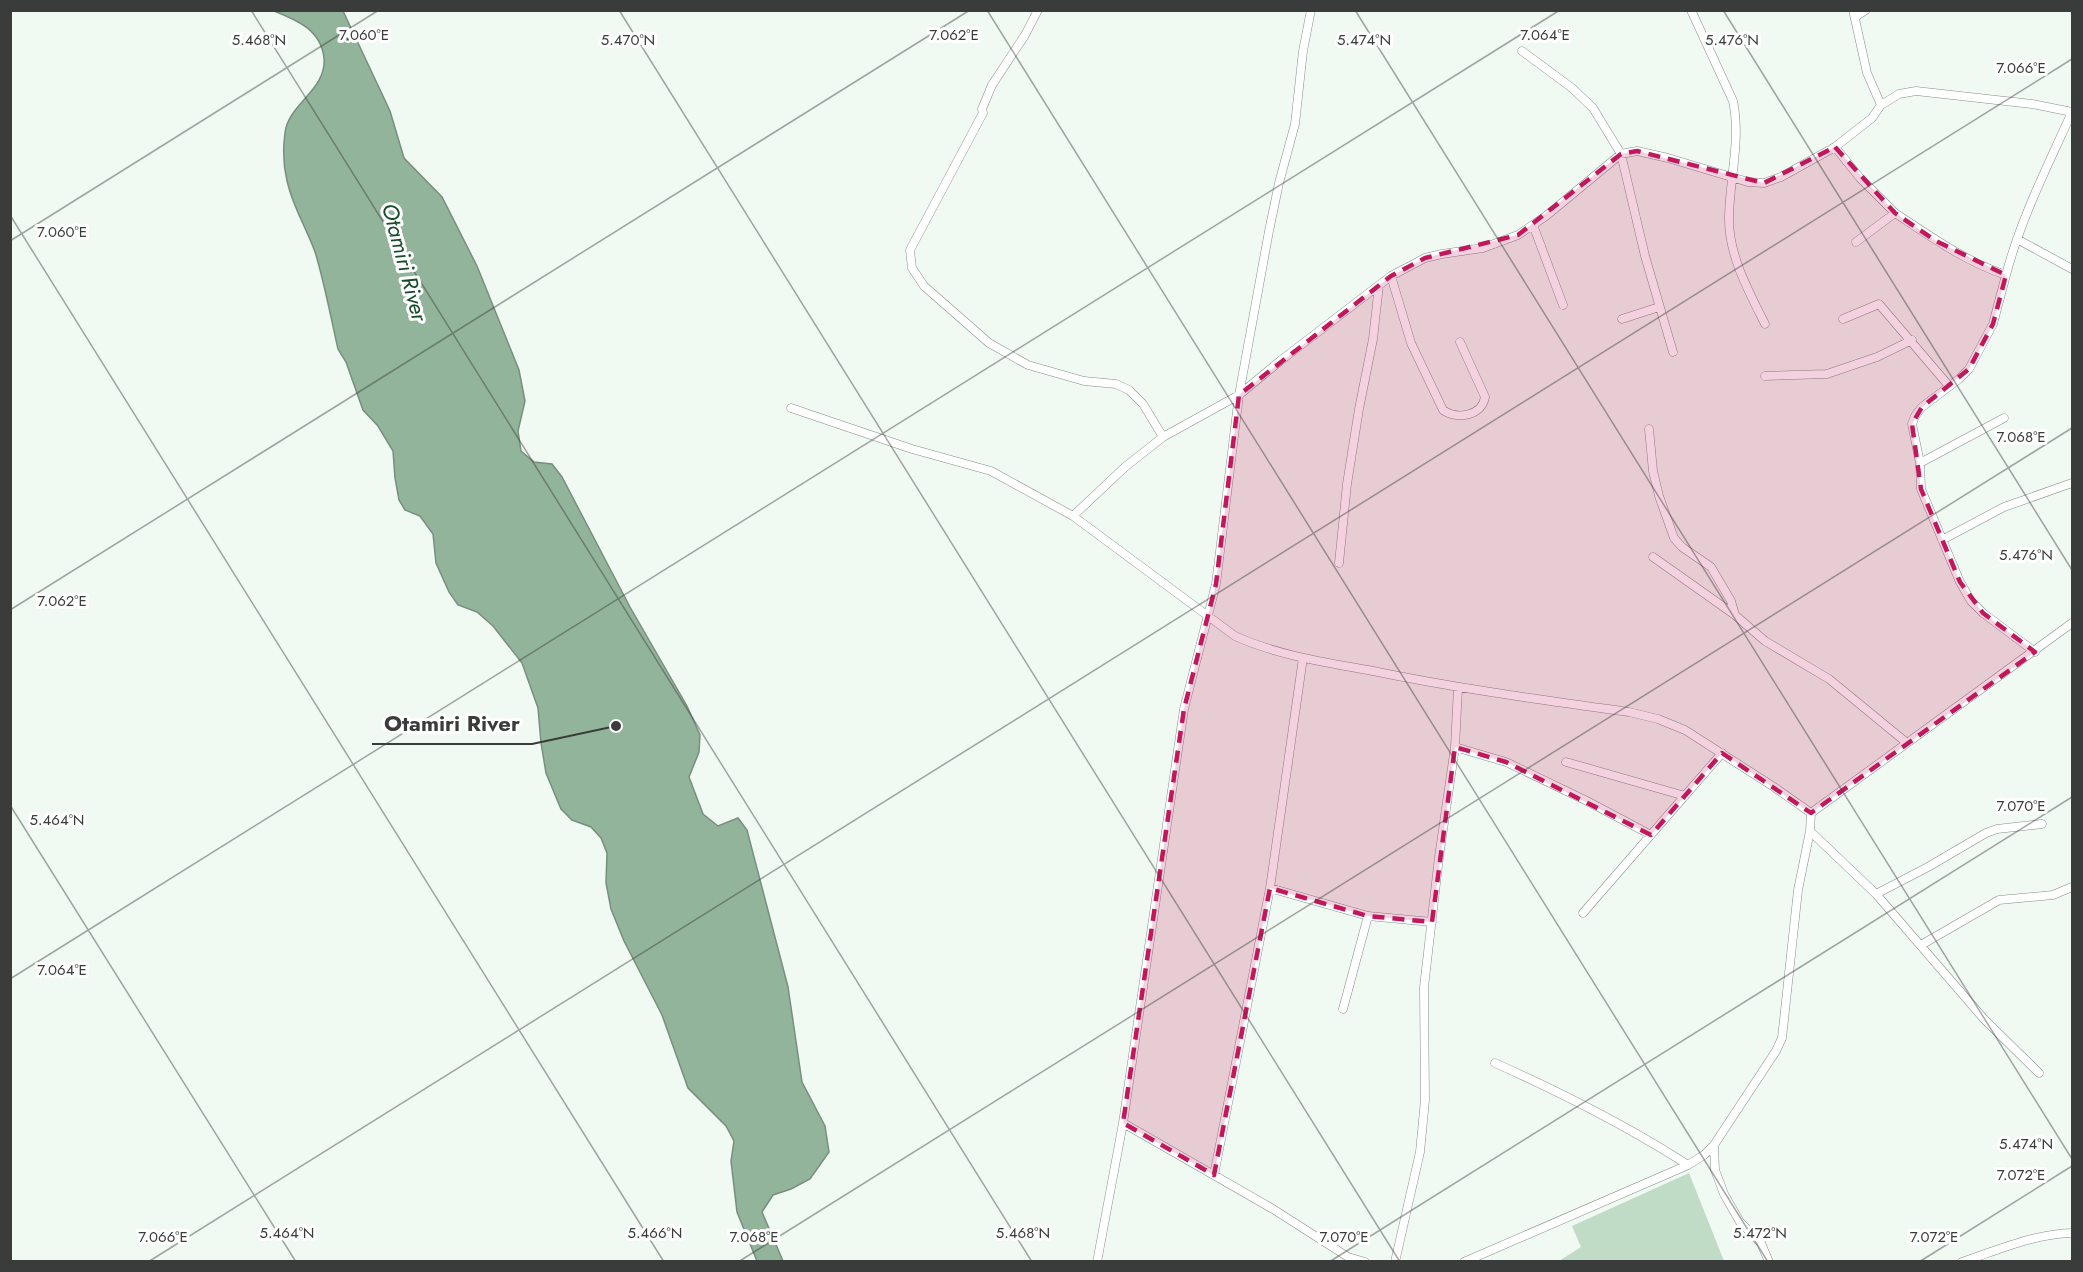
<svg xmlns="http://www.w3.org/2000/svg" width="2083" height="1272" font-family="Jost,sans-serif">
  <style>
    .green { fill: #c0dcc6 }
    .water { fill: #92b49b; stroke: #77907e; stroke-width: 1.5 }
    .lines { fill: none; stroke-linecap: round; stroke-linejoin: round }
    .minor-casing { stroke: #878e89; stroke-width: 9 }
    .minor { stroke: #fff; stroke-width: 8 }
    .marked { fill: #c2185b; fill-opacity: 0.2; stroke: #c2185b; stroke-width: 4.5; stroke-dasharray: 12 8; stroke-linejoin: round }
    .ticks { fill: none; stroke: #393c3a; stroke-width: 1.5; stroke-opacity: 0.45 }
    .labels { text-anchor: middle; stroke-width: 6; stroke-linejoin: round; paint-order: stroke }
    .water-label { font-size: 22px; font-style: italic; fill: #154b2a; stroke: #fff }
    .ticks-label { font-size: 15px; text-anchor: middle; fill: #393c3a; stroke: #fff; stroke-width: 6; stroke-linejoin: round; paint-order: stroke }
    .leader { fill: none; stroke: #393c3a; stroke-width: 2 }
    .callout-dot { fill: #393c3a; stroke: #fff; stroke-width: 2 }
    .callout-label { font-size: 22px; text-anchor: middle; font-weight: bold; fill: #393c3a; stroke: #fff; stroke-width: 6; stroke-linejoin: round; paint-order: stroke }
  </style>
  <rect width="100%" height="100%" fill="#f1f9f3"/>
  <path class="green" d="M 1689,1173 L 1724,1261 L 1559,1261 L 1581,1247 L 1572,1226 Z"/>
  <path class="water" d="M 274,11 L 343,11 L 390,111 L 404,158 L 442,197 L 477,266 L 519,370 L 525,401 L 518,431 L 521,451 L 534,462 L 552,464 L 562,477 L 630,607 L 687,706 L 700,735 L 699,752 L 689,777 L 703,814 L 718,826 L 738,818 L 747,830 L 788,987 L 802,1082 L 825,1126 L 829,1152 L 810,1179 L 791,1189 L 773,1195 L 762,1212 L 783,1261 L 757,1261 L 737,1212 L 731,1161 L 734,1141 L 726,1126 L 688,1088 L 662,1015 L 624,941 L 611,909 L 606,883 L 607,853 L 601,838 L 591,827 L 572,820 L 561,809 L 546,773 L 541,743 L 538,708 L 522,663 L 493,626 L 477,612 L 458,605 L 449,592 L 436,563 L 433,534 L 420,516 L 405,510 L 399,500 L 395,478 L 393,451 L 378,426 L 363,410 L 346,362 L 338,349 C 331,318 325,286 316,255 C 313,245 308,235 304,226 C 289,194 280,169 285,133 C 288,104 327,90 324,58 C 321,30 297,20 274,11 Z"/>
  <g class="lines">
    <defs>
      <path id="minor" d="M 1038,10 L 1025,35 L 992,85 L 982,109 L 983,113 L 910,250 L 912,268 L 924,286 L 989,343 L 1028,365 L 1084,381 L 1116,384 L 1129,390 L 1143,404 L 1163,437
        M 1691,10 L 1733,101 C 1741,139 1730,177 1729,216 C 1728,254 1748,290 1765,324
        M 1853,10 L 1867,73 L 1881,105
        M 1855,17 L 1866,10
        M 1522,51 L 1572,88 L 1593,108 L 1621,154 L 1645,256 L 1673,352
        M 1835,147 L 1860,178 L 1895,213
        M 1533,225 L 1563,305
        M 2017,239 L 2072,269
        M 1856,242 L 1895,213 C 1930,236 1966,262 2006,275 C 2021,218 2048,165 2072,112
        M 2006,275 L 1993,324 L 1969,369 L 1959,379 L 1922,407 L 1915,416 L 1912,424 L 1920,463 L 1921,489 L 1960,582 L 1971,601 L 1983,613 L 2035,652
        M 1391,276 L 1411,343 L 1443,410 C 1457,420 1482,416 1485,397 L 1460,342
        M 1622,319 L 1659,307
        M 1843,319 L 1879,304 L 1949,386
        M 1765,376 L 1827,374 L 1877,357 L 1912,340
        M 791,408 L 912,449 L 991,471 L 1073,516 L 1235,636 C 1277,655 1323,662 1368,670 C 1454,688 1542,700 1629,712 L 1658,719 L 1685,730 L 1774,787 L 1811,813
        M 1649,429 L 1653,471 L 1659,496 L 1674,538 L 1682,547 L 1711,567 L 1731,601 L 1735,615
        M 1920,463 L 2004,418
        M 1073,516 L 1125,467 L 1163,437 L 1239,395 L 1280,361 L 1391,276 L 1425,258 L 1442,254 L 1483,248 L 1518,235 L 1546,216 L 1621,154 L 1637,151 L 1668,158 L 1748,182 L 1764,183 L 1781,177 L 1835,147 L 1872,118 L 1881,105 L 1899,94 L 1916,91 L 2032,104 L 2072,112
        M 1942,540 L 2004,507 L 2072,483
        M 1653,557 L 1735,615 L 1765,641 L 1829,679 L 1907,743
        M 1339,563 L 1347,484 L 1359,409 L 1373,339 L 1379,285
        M 1455,747 L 1506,762 L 1587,801 L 1651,835
        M 1566,762 L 1685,796
        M 1810,831 L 1876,894 L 1984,1019 L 2039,1073
        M 1270,888 L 1368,916 L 1432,922
        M 1876,894 L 1928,867 L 1986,833 L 1997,829 L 2042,824
        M 1583,913 L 1722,753
        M 1921,945 L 1999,900 L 2053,895 L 2072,887
        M 1343,1009 L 1368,916
        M 1495,1063 C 1562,1093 1626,1125 1688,1165
        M 1123,1123 L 1273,1209 L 1348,1257 L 1365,1262
        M 1714,1145 L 1715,1170 L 1724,1194 L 1740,1222 L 1761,1243 L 1769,1262
        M 1214,1175 L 1270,888 L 1303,658
        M 1097,1262 L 1123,1123 L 1184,709 L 1216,584 L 1239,395 L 1269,231 L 1279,183 L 1295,124 L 1303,51 L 1311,10
        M 1395,1262 L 1420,1152 L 1425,1100 L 1424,987 L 1439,857 L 1455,747 L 1458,688
        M 1464,1262 L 1688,1165 L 1704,1155 L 1714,1145 L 1776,1051 L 1782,1038 L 1798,890 L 1810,831 L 1811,813 L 2072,623
        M 1962,1262 C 1998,1250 2034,1234 2072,1233"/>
    </defs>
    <use href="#minor" class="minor-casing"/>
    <use href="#minor" class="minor"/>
  </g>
  <path class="marked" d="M 1835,147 L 1895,213 L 1936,241 L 2006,275 L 1993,324 L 1969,369 L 1922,407 L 1912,424 L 1921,489 L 1960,582 L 1983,613 L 2035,652 L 1811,813 L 1722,753 L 1651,835 L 1506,762 L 1455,747 L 1432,922 L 1368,916 L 1270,888 L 1214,1175 L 1123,1123 L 1184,709 L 1216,584 L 1239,395 L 1391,276 L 1425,258 L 1518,235 L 1621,154 L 1637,151 L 1764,183 Z"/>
  <path class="ticks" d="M 251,10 L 1032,1262M 619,10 L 1400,1262M 987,10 L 1768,1262M 1355,10 L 2072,1159M 1723,10 L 2072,570M 10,215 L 664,1262M 10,241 L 379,10M 10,610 L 970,10M 10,805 L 296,1262M 10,979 L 1560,10M 148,1262 L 2072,59M 738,1262 L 2072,428M 1329,1262 L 2072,797M 1919,1262 L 2072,1166"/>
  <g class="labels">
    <g class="water-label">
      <text transform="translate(405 262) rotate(75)" y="8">Otamiri River</text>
    </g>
  </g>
  <g class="ticks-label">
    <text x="364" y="40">7.060°E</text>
    <text x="954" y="40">7.062°E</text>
    <text x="1545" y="40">7.064°E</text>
    <text x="1732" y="45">5.476°N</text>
    <text x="259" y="45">5.468°N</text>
    <text x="628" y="45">5.470°N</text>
    <text x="1364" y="45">5.474°N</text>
    <text x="2021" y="73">7.066°E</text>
    <text x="62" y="237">7.060°E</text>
    <text x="2021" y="442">7.068°E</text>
    <text x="2026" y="560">5.476°N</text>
    <text x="62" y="606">7.062°E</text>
    <text x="2021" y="811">7.070°E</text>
    <text x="57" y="825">5.464°N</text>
    <text x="62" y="975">7.064°E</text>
    <text x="2026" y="1149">5.474°N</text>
    <text x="2021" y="1180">7.072°E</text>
    <text x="287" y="1238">5.464°N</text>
    <text x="655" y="1238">5.466°N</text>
    <text x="1023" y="1238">5.468°N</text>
    <text x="1760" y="1238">5.472°N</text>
    <text x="163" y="1242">7.066°E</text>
    <text x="754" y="1242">7.068°E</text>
    <text x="1344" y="1242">7.070°E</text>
    <text x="1934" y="1242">7.072°E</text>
  </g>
  <path class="leader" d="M616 726L532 744H372"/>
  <circle class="callout-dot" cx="616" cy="726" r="6"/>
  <g class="callout-label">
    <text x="452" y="731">Otamiri River</text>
  </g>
  <rect width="2083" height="1272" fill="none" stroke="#393c3a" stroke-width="24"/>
</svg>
